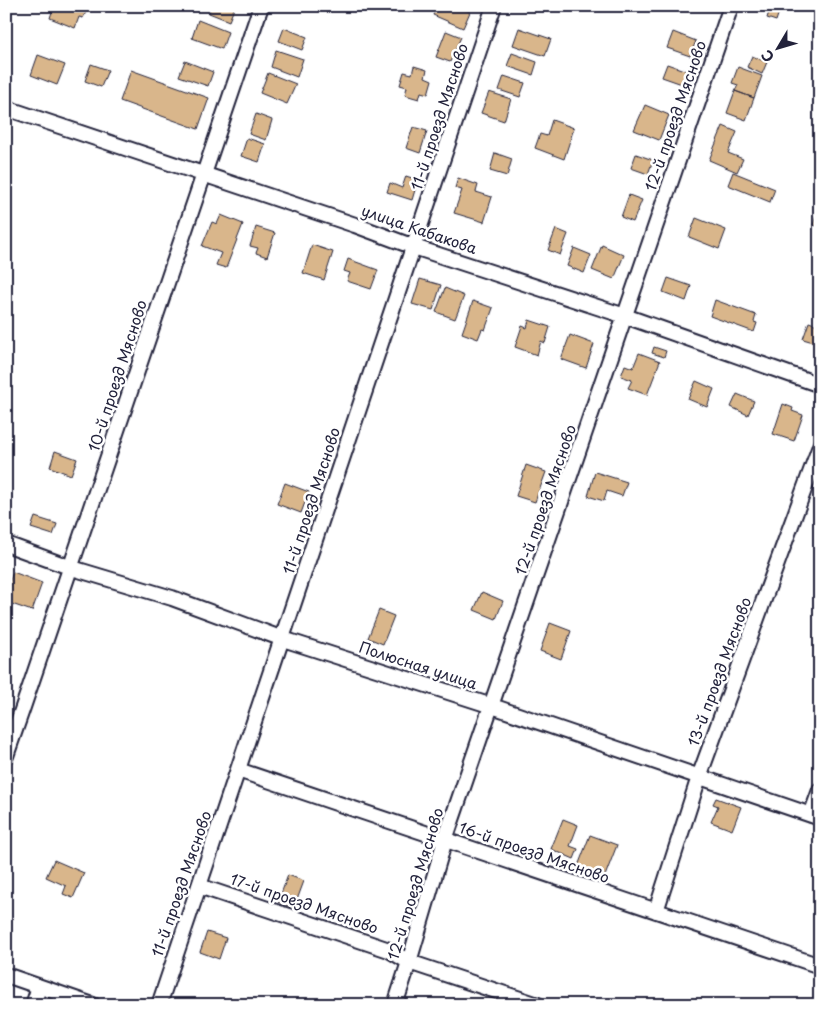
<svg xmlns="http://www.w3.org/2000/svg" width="826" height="1011" font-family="'Playpen Sans',sans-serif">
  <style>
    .building { fill: #d9b68b; stroke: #22223b }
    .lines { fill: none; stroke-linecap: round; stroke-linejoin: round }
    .minor-casing { stroke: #22223b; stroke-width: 18 }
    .minor { stroke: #fff; stroke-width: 14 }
    .labels { text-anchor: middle; stroke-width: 5; stroke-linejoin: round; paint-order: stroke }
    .street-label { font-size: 15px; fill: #22223b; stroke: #fff }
  </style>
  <rect width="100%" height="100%" fill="#fff"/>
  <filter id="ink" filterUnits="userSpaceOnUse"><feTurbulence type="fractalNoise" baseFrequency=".02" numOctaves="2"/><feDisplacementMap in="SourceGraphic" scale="10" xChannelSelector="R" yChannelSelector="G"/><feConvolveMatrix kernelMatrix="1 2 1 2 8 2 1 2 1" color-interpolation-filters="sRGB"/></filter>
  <g filter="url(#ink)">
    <path class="building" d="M 54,6 L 65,10 L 66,6 L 78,6 L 87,10 L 83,18 L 79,17 L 75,28 L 50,18 Z
      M 211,6 L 235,6 L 229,21 L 209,13 Z
      M 437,6 L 457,6 L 470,12 L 463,28 L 433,15 Z
      M 771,6 L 797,6 L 795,11 L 781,6 L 776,21 L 767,18 Z
      M 198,20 L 228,32 L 222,49 L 192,38 Z
      M 284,28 L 307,37 L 302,50 L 279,41 Z
      M 519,28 L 551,39 L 545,56 L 513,45 Z
      M 446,31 L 461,37 L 450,62 L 436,57 Z
      M 673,32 L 696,41 L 690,56 L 667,48 Z
      M 276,50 L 303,59 L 297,77 L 271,67 Z
      M 512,53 L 537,62 L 533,75 L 507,66 Z
      M 38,55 L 65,65 L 57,85 L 31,75 Z
      M 752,56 L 767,62 L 762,74 L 747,67 Z
      M 185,61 L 213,72 L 208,86 L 179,76 Z
      M 91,64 L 108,70 L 101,87 L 85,81 Z
      M 667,64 L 687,71 L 682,84 L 662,77 Z
      M 414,66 L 427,70 L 425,77 L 432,80 L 428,94 L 421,92 L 419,99 L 405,95 L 407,87 L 400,85 L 404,72 L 412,74 Z
      M 738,67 L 762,76 L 754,98 L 735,91 L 738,85 L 732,83 Z
      M 131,70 L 209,98 L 198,129 L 120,101 Z
      M 268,73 L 296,84 L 287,104 L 260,93 Z
      M 504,76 L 525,83 L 520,97 L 499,90 Z
      M 735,91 L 754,98 L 746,120 L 727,113 Z
      M 489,92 L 511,99 L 504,121 L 481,113 Z
      M 645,105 L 669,115 L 659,140 L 634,130 Z
      M 256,114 L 272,120 L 266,140 L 249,134 Z
      M 552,120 L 574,128 L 564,159 L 535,148 L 540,134 L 547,136 Z
      M 723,126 L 737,132 L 728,153 L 743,159 L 737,172 L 709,160 Z
      M 413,127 L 427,131 L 420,153 L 406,148 Z
      M 247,138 L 265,144 L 259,162 L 241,156 Z
      M 495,153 L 512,159 L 507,176 L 490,171 Z
      M 636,154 L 653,160 L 648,174 L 631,168 Z
      M 733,172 L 775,189 L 770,202 L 728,185 Z
      M 406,176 L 418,180 L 412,200 L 387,192 L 390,183 L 402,188 Z
      M 458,178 L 478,185 L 476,192 L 492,197 L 484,222 L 454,213 L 462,190 L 455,188 Z
      M 629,195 L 642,200 L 633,222 L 621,217 Z
      M 819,206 L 820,206 L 820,227 L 813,225 Z
      M 221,215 L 243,224 L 226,268 L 216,265 L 221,253 L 202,246 L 212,222 L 217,224 Z
      M 696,218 L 726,230 L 719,249 L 689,237 Z
      M 256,227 L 275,233 L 267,257 L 256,253 L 258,248 L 250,246 Z
      M 556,229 L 568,234 L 560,255 L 548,250 Z
      M 312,245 L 333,252 L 324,280 L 303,273 Z
      M 602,245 L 624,255 L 614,279 L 592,270 Z
      M 574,248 L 591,255 L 584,273 L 567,266 Z
      M 348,259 L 378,270 L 371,289 L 347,281 L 350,273 L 344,271 Z
      M 668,278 L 691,286 L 686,301 L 663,292 Z
      M 420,279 L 441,285 L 433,310 L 412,304 Z
      M 445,288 L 464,296 L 455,319 L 436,312 Z
      M 715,300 L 756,315 L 754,322 L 757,323 L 754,332 L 710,316 Z
      M 473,301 L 493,308 L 485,330 L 482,329 L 478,339 L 462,333 Z
      M 529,320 L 550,327 L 545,343 L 541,341 L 537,355 L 515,347 L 522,326 L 527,328 Z
      M 809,322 L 820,326 L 820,344 L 803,339 Z
      M 570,335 L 594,344 L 586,368 L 561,359 Z
      M 654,347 L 666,351 L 664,357 L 652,353 Z
      M 639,353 L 660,361 L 647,395 L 628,388 L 632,380 L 621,376 L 625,365 L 633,368 Z
      M 696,381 L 714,389 L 707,407 L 688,399 Z
      M 737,394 L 754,401 L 748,415 L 731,407 Z
      M 783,404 L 793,408 L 792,411 L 803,415 L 794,441 L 773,434 Z
      M 55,451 L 77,459 L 71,475 L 50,467 Z
      M 526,465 L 546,472 L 535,502 L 516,496 Z
      M 595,472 L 627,482 L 622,496 L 607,491 L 604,501 L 588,496 Z
      M 285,483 L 309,492 L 301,513 L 277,504 Z
      M 35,517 L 57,524 L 53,535 L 31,528 Z
      M 13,572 L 42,583 L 32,611 L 6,602 L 6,591 Z
      M 482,592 L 503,601 L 496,619 L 474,610 Z
      M 379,610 L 394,616 L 383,644 L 368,638 Z
      M 550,623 L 571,631 L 561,659 L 540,651 Z
      M 716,798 L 741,807 L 732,830 L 711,822 L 718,806 L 713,804 Z
      M 563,819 L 578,825 L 570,846 L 578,849 L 574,859 L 551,849 Z
      M 590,835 L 617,845 L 605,876 L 578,866 Z
      M 54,860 L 84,873 L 73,898 L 63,894 L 66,886 L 46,877 Z
      M 288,875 L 304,881 L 294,908 L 278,902 Z
      M 207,932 L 226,938 L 219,959 L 200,952 Z"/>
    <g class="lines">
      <defs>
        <path id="minor" d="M 6,108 L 355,225 L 414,247 L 625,316 L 820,385
          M 6,544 L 72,568 L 172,598 L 283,639 L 492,706 L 820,818
          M 6,756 C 93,507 174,256 261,6
          M 238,770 L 820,966
          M 811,815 L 820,790
          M 199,886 L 389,950 L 409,962 L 538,1005
          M 656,911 L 699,777 L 820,446
          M 6,975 L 93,1005
          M 33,1005 L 39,987
          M 159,1005 L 494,6
          M 395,1005 L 409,962 L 445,840 L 731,6"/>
      </defs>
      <use href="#minor" class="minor-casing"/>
      <use href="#minor" class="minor"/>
    </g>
  </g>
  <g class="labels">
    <g class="street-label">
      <text transform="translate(676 116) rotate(-71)" y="5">12-й проезд Мясново</text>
      <text transform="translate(440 117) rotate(-72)" y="5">11-й проезд Мясново</text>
      <text transform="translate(419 230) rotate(19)" y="5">улица Кабакова</text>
      <text transform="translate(118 376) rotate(-72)" y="5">10-й проезд Мясново</text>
      <text transform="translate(546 500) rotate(-71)" y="5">12-й проезд Мясново</text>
      <text transform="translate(312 501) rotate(-72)" y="5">11-й проезд Мясново</text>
      <text transform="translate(418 666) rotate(18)" y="5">Полюсная улица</text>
      <text transform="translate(720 672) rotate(-70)" y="5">13-й проезд Мясново</text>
      <text transform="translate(534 853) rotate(19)" y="5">16-й проезд Мясново</text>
      <text transform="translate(182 884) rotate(-71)" y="5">11-й проезд Мясново</text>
      <text transform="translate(416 884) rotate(-73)" y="5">12-й проезд Мясново</text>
      <text transform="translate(304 904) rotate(19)" y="5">17-й проезд Мясново</text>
    </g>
  </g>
  <rect width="826" height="1011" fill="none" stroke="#fff" stroke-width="25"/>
  <rect x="12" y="12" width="801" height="986" fill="none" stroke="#22223b" stroke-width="2" filter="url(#ink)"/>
  <g transform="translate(778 48) rotate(232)" stroke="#ffffff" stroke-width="4" paint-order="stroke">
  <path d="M0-4L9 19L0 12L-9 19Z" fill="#22223b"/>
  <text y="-8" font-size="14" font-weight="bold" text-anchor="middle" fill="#22223b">С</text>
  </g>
</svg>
